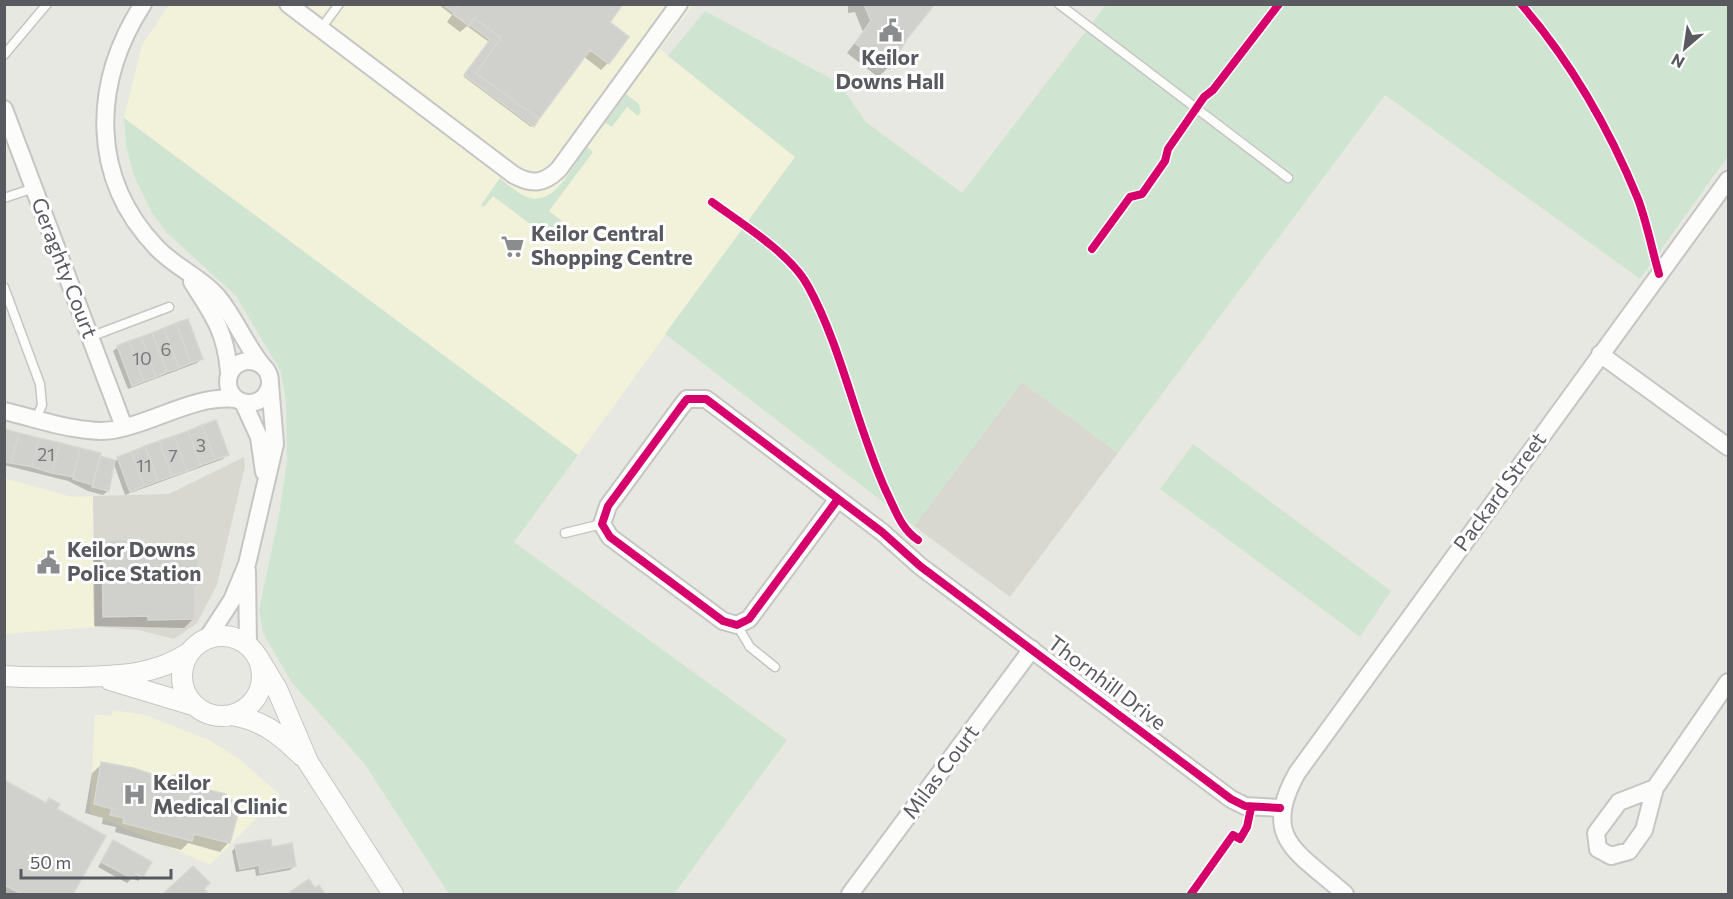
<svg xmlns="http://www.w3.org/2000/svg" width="1733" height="899" font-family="Commissioner,sans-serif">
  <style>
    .commercial { fill: #f2f1da }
    .education { fill: #d9d8d0 }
    .green { fill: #d0e5d1 }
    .shadow { fill: #0003 }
    .building { fill: #d0d0cc; stroke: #d7d7d2; stroke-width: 1.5 }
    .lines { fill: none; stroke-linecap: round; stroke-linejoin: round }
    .service-casing { stroke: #c5c6c4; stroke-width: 11 }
    .minor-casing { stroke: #c5c6c4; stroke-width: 20 }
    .tertiary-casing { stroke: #c5c6c4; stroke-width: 22 }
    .service { stroke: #fcfcfb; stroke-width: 8 }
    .minor { stroke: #fcfcfb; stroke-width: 16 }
    .tertiary { stroke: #fcfcfb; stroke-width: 20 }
    .cycleway-casing { stroke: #fff; stroke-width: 11 }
    .cycleway { stroke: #d6006c; stroke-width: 8 }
    .labels { text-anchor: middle; stroke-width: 6; stroke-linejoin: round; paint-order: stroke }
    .number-label { font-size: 18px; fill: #77797c }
    .poi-label { font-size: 21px; font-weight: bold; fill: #585a60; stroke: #fff; text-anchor: start }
    .street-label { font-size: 21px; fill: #585a60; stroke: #fff }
  </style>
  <rect width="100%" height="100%" fill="#e8e8e2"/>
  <path class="commercial" d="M 169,5 L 693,5 L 660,49 L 795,157 L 578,455 L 124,118 L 142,45 Z
    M 4,478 L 72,497 L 93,496 L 95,627 L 5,634 Z
    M 113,710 L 145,715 L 207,739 L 241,760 L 280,795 L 210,865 L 90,813 L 95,714 L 112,716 Z"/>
  <path class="education" d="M 1022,382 L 1118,453 L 1010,597 L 914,526 Z
    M 244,457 L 245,466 L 217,585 L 197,623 L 174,639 L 139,630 L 95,627 L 93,496 L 169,494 Z"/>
  <path class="green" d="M 1106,5 L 1728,5 L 1728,156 L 1640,279 L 1385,95 L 1118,453 L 1022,382 L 914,526 L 665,334 L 795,157 L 668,56 L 705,11 L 839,83 L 866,122 L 962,193 Z
    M 626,94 L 639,104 L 641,112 L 638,116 L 627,107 L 612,127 L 605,123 Z
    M 124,118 L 578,455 L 514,542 L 787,740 L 674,894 L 449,894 L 364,763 L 292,683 L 263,633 L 259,610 L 279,515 L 287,461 L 286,402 L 281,372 L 236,296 L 167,233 L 152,213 L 134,176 L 126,146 Z
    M 587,147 L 593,152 L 549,211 L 562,221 L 549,238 L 493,196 L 484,207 L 481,205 L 500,178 C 508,185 517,193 527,197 C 554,208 573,165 587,147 Z
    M 1193,444 L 1391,591 L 1360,637 L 1160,489 Z"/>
  <path class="shadow" d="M 438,4 L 621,4 L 608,22 L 608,63 L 601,70 L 583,56 L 531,127 L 464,77 L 489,42 L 467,26 L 460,32 L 447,22 L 452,15 Z
    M 848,4 L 933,4 L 906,38 L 888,68 L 878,77 L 847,53 L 863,32 L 855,12 L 848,13 Z
    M 118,347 L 201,359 L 197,363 L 128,389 L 113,351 Z
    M 215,422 L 227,454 L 223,459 L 125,495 L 113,462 L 108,491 L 103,495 L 88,491 L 68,481 L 4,465 L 4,431 L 99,454 L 98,457 L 114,461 Z
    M 102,542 L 197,583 L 193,587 L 193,619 L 184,628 L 94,626 L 93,551 Z
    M 102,764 L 198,789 L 229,842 L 220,852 L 188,843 L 181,850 L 115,832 L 116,827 L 102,824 L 103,818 L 85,813 L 92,773 Z
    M 4,782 L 104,837 L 72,894 L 4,894 Z
    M 113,842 L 130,868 L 129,871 L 141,878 L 138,881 L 132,878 L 127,883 L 98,867 Z
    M 236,847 L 271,848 L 295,865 L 290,870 L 256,876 L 255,869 L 236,872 L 232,851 Z
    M 193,868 L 207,894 L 165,894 Z
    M 309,881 L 315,890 L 318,887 L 323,894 L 289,894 Z"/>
  <path class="building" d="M 442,4 L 456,4 L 458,6 L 454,13 Z
    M 456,4 L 623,4 L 610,22 L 629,37 L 609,64 L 590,50 L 539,119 L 476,73 L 501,38 L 474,18 L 469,26 L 453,14 L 458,6 Z
    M 864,4 L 935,4 L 907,39 L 889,69 L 855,43 L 871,21 Z
    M 474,18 L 501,38 L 476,73 L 539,119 L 534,127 L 464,75 L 490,40 L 470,25 Z
    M 188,319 L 203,359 L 191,363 L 176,323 Z
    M 176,323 L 191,363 L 179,368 L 164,328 Z
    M 164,328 L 179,368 L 167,372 L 152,333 Z
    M 152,333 L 167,372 L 156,377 L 141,337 Z
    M 141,337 L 156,377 L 144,381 L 129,341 Z
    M 129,341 L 144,381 L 132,386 L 117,346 Z
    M 216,420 L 229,455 L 215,460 L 202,425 Z
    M 202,425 L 215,460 L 201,465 L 188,431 Z
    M 4,429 L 19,433 L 11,463 L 4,462 Z
    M 188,431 L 201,465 L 187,471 L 174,436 Z
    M 19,433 L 39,438 L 32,467 L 11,463 Z
    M 174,436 L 187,471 L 172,476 L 159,441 Z
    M 39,438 L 60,443 L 52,473 L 32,467 Z
    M 159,441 L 172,476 L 158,481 L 145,446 Z
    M 60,443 L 80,448 L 73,477 L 52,473 Z
    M 145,446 L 158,481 L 144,486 L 131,452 Z
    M 80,448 L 101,453 L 93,485 L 73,479 Z
    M 131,452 L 144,486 L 130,492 L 117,457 Z
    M 100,456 L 115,460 L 109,491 L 92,487 Z
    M 102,540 L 134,540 L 134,552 L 194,551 L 194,559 L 198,559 L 198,583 L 194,583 L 195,619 L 148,620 L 148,616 L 103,617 Z
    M 101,762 L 133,768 L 167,779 L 175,775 L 184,777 L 184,779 L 201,784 L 200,788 L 226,794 L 225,798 L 241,803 L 230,843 L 194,834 L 192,841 L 123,823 L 124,818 L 110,815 L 112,809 L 94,804 Z
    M 4,780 L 46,803 L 49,798 L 60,804 L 57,809 L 106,836 L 73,894 L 22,894 L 4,885 Z
    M 271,839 L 272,847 L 292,843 L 296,866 L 260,873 L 259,865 L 240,869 L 235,845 Z
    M 113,840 L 152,862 L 143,877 L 136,873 L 133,879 L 101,862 Z
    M 193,866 L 210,883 L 204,889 L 209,894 L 163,894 Z
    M 309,879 L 315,888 L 319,885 L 325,894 L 292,894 L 290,892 Z"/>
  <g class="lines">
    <defs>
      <path id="service" d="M 1059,4 L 1288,178
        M 320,30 L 339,4
        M 4,55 L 47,4
        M 4,198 L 34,188
        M 4,287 L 40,384 L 42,405 L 36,419
        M 90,337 L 169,307
        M 565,533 L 602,524
        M 737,625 L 750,647 L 775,667"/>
      <path id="minor" d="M 143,4 C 92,83 89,177 157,248 C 175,267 200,277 217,296 C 235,317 244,343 262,365
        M 288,4 L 514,175 C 532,185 544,184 559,169 L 679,4
        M 4,109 L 124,427
        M 192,282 C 213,315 226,332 229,372
        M 1600,354 L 1728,447
        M228 382a21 21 0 1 1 42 0a21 21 0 1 1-42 0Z
        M 243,402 L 259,437 L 264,472
        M 4,411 C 35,418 82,435 113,430 C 155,423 192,395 236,399
        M 838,499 L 749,619 L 737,625 L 723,621 L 610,537 L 602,524 L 608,506 L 680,408 L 687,399 L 706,399 L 882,532 L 920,566 L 1231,799 L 1245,806 L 1280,808
        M 247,571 L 248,645
        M 206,640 L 232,600 L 247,564 L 275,444 L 270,384
        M 1655,788 L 1619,802 L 1596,833 L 1598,849 L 1611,856 L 1629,851 L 1644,830 L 1655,788 L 1728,682
        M 850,894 L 1032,649
        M 1345,894 C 1298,852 1260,839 1297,773 L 1728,180"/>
      <path id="tertiary" d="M182 676a40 40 0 1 1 80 0a40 40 0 1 1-80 0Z
        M 257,656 L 277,689 L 308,762 L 393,894
        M 4,676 C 30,678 54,677 79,677 C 120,676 156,675 190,652
        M 110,680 L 196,706
        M 231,715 C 262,720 280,734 302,756"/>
    </defs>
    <use href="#service" class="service-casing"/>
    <use href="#minor" class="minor-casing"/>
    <use href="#tertiary" class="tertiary-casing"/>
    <use href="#service" class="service"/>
    <use href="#minor" class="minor"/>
    <use href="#tertiary" class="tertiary"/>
    <defs>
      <path id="cycleway" d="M 1521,4 C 1571,62 1609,128 1638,199 C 1647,223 1652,250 1659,274
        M 712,202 C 742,224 791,254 808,286 C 842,348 856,425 886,491 C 895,509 901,529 918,540
        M 1092,249 L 1130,197 L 1142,194 L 1165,161 L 1168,149 L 1204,97 L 1213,90 L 1279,4
        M 838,499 L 749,619 L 737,625 L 723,621 L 610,537 L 602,524 L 608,506 L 680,408 L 687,399 L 706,399 L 882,532 L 920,566 L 1231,799 L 1245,806 L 1280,808
        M 1191,894 L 1233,835 L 1240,839 L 1247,827 L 1251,808"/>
    </defs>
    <use href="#cycleway" class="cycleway-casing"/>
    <use href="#cycleway" class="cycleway"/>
  </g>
  <defs>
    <symbol id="civic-bare" viewBox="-9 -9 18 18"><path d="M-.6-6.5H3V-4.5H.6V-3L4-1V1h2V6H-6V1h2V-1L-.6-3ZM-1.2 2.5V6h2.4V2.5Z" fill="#8a8c8e" stroke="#fff" stroke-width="2.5" paint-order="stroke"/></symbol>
    <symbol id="supermarket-bare" viewBox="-9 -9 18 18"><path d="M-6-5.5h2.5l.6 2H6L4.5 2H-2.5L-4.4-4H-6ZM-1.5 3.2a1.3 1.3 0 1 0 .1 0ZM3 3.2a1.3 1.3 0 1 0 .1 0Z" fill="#8a8c8e" stroke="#fff" stroke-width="2.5" paint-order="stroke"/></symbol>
    <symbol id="hospital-bare" viewBox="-9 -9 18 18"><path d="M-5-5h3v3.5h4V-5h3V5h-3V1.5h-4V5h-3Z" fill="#8a8c8e" stroke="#fff" stroke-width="2.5" paint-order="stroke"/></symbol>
  </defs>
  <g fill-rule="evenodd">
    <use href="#civic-bare" x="874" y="14" width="33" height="33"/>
    <use href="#supermarket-bare" x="496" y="230" width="33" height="33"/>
    <use href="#civic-bare" x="32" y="546" width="33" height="33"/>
    <use href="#hospital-bare" x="118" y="778" width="33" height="33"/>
  </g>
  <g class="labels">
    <g class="number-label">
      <text x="166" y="356">6</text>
      <text x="142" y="365">10</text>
      <text x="201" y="452">3</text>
      <text x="46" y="461">21</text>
      <text x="173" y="462">7</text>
      <text x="144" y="472">11</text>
    </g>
    <g class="poi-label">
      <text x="890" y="65" text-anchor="middle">Keilor<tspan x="890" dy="24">Downs Hall</tspan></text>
      <text x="531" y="241">Keilor Central<tspan x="531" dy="24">Shopping Centre</tspan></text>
      <text x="67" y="557">Keilor Downs<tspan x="67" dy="24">Police Station</tspan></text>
      <text x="153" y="790">Keilor<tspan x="153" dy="24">Medical Clinic</tspan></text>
    </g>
    <g class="street-label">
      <text transform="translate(64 268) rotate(69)" y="7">Geraghty Court</text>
      <text transform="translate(1500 492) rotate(-54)" y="7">Packard Street</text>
      <text transform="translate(1107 683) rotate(37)" y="7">Thornhill Drive</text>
      <text transform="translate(941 772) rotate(-53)" y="7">Milas Court</text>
    </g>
  </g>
  <rect width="1733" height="899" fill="none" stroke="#585a60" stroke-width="12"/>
  <g transform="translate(1685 48) rotate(209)" stroke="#ffffff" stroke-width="4.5" paint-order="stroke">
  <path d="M0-4.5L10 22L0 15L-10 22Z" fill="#585a60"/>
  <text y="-9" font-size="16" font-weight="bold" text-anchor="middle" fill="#585a60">N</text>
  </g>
  <path d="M21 869v9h150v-9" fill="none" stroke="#585a60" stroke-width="3"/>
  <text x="30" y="869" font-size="18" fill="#585a60" stroke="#ffffff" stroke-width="4.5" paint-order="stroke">50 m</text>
</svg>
